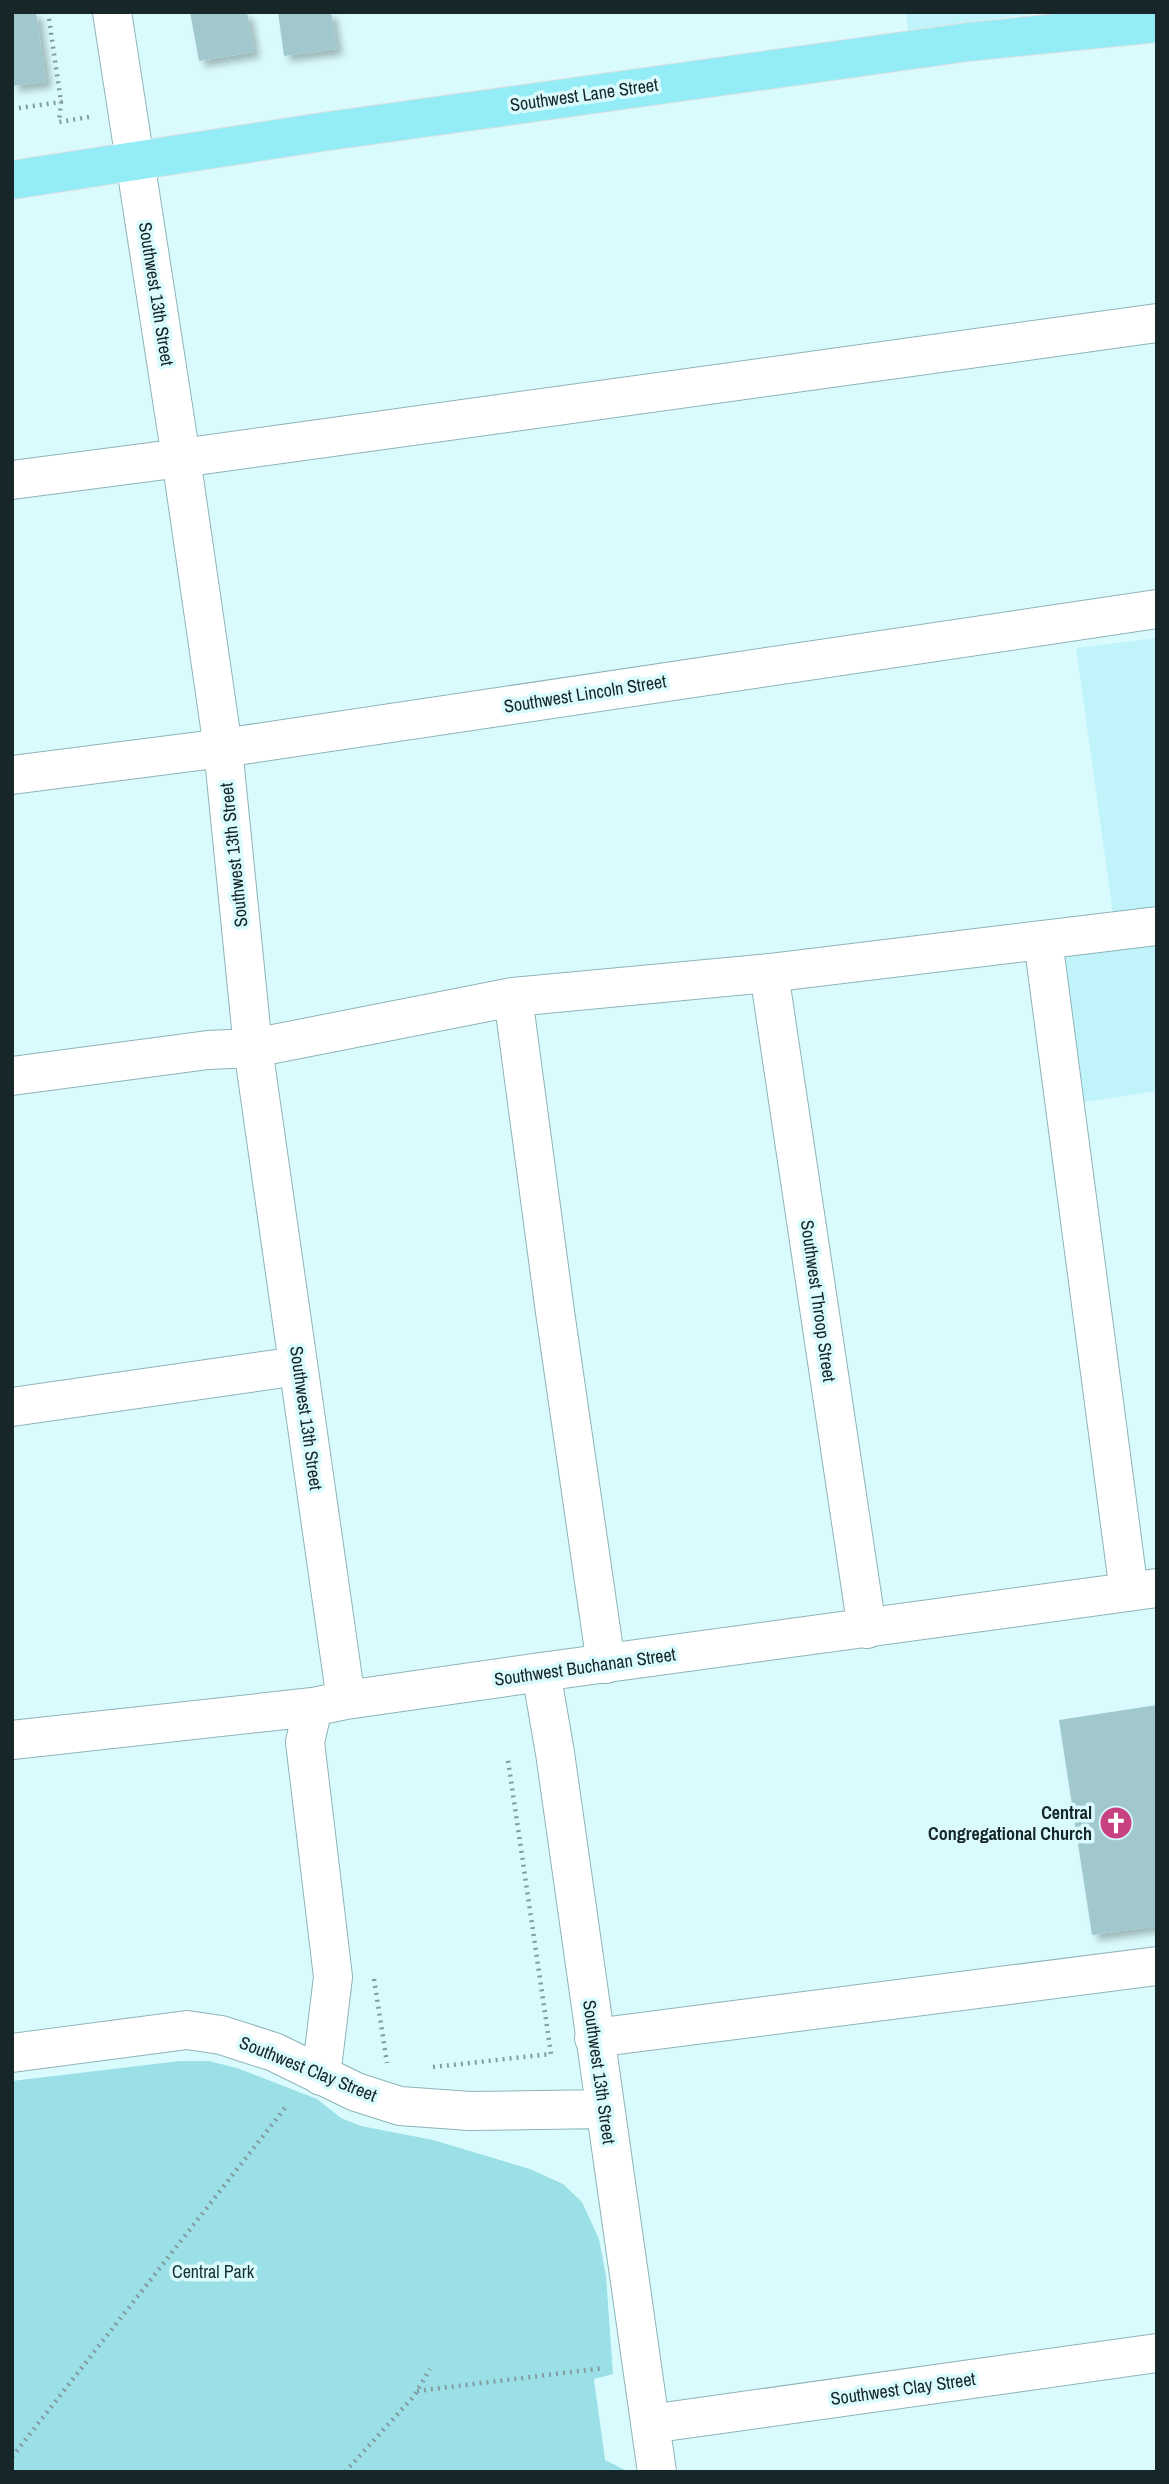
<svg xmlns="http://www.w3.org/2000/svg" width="1169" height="2484" font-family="'Archivo Narrow',sans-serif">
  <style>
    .built { fill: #c1f4fa }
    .green { fill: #9bdfe7 }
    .building { fill: #a1c8cd; filter: url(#shadow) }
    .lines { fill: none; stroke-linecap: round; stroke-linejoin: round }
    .minor-casing { stroke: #8db4b8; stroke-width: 40 }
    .major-casing { stroke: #dfe1e1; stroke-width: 40 }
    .path { stroke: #839c9f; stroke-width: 4.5; stroke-dasharray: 2 5; stroke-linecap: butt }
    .minor { stroke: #fff; stroke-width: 38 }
    .major { stroke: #94edf6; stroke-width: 38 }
    .labels { text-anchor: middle; stroke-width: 7; stroke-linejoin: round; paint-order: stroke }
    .street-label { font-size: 18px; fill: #172628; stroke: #dafbfe }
    .poi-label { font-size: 18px; font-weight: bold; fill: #172628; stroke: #dafbfe; text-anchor: end }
    .park-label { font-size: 18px; fill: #193032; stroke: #dafbfe }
  </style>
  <defs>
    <filter id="shadow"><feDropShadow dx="6" dy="6" stdDeviation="3.5" flood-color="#0004"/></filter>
  </defs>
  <rect width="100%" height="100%" fill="#dafbfe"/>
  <path class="built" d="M 906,12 L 1047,12 L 908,30 Z
    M 1157,638 L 1157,1091 L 1051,1107 L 1025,926 L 1113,914 L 1076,648 Z"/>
  <path class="green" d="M 180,2061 L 209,2061 L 237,2068 L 317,2099 L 341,2118 L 361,2126 L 433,2140 L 530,2169 L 563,2184 L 582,2202 L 599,2239 L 606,2276 L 613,2374 L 594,2379 L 605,2460 L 629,2472 L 12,2472 L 12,2081 Z"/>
  <path class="building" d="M 12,12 L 36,12 L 46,82 L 12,86 Z
    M 190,12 L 247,12 L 254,52 L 199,61 Z
    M 278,12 L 331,12 L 337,49 L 284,56 Z
    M 1157,1705 L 1157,1926 L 1092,1935 L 1059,1720 Z"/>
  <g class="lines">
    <defs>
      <path id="minor" d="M 112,12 L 181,458 L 223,748 L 253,1048 L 346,1700
        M 12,480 L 181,458 L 1157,323
        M 12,775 L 223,748 L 1157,609
        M 1043,940 L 1129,1592
        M 769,973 L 867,1629
        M 513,997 L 555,1312 L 606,1664
        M 12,1076 L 208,1050 L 253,1048 L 513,997 L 769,973 L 1157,926
        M 12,1407 L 298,1366
        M 541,1672 L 555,1753 L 657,2472
        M 313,1707 L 305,1742 L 333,1977 L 321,2076
        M 12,1740 L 313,1707 L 346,1700 L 541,1672 L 1157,1588
        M 594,2038 L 1157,1966
        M 12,2053 L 187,2030 L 221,2035 L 274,2052 L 356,2092 L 400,2106 L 470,2111 L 604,2109
        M 650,2424 L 1157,2353"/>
      <path id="major" d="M 12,180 L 322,132 L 968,42 L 1157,23"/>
    </defs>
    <use href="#minor" class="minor-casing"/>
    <use href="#major" class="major-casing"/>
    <path class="path" d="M 48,12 L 61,102
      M 12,109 L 61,102 L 59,122 L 89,117
      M 374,1979 L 387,2063
      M 433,2067 L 551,2054 L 508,1760
      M 417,2391 L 604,2368
      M 12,2457 L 288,2104
      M 345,2472 L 414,2396 L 430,2369"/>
    <use href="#minor" class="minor"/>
    <use href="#major" class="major"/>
  </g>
  <defs>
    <symbol id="church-disc" viewBox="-11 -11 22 22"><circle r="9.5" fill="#c84181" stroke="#dafbfe"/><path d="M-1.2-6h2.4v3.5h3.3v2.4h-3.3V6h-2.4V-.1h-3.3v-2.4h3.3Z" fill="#fff"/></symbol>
  </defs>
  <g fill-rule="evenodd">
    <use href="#church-disc" x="1097" y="1804" width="38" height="38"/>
  </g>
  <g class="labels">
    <g class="street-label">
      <text transform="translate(584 95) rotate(-8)" y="6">Southwest Lane Street</text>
      <text transform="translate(156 294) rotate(81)" y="6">Southwest 13th Street</text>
      <text transform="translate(585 694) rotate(-9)" y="6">Southwest Lincoln Street</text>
      <text transform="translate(234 855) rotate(-96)" y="6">Southwest 13th Street</text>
      <text transform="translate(818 1301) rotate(82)" y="6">Southwest Throop Street</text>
      <text transform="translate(306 1418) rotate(82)" y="6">Southwest 13th Street</text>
      <text transform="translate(585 1667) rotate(-8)" y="6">Southwest Buchanan Street</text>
      <text transform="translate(308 2069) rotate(22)" y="6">Southwest Clay Street</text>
      <text transform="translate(599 2072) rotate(82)" y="6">Southwest 13th Street</text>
      <text transform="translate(903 2389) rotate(-8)" y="6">Southwest Clay Street</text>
    </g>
    <g class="poi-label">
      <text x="1092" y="1819">Central<tspan x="1092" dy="21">Congregational Church</tspan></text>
    </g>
    <g class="park-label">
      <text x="213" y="2278">Central Park</text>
    </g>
  </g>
  <rect width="1169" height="2484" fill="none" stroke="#172628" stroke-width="28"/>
</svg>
